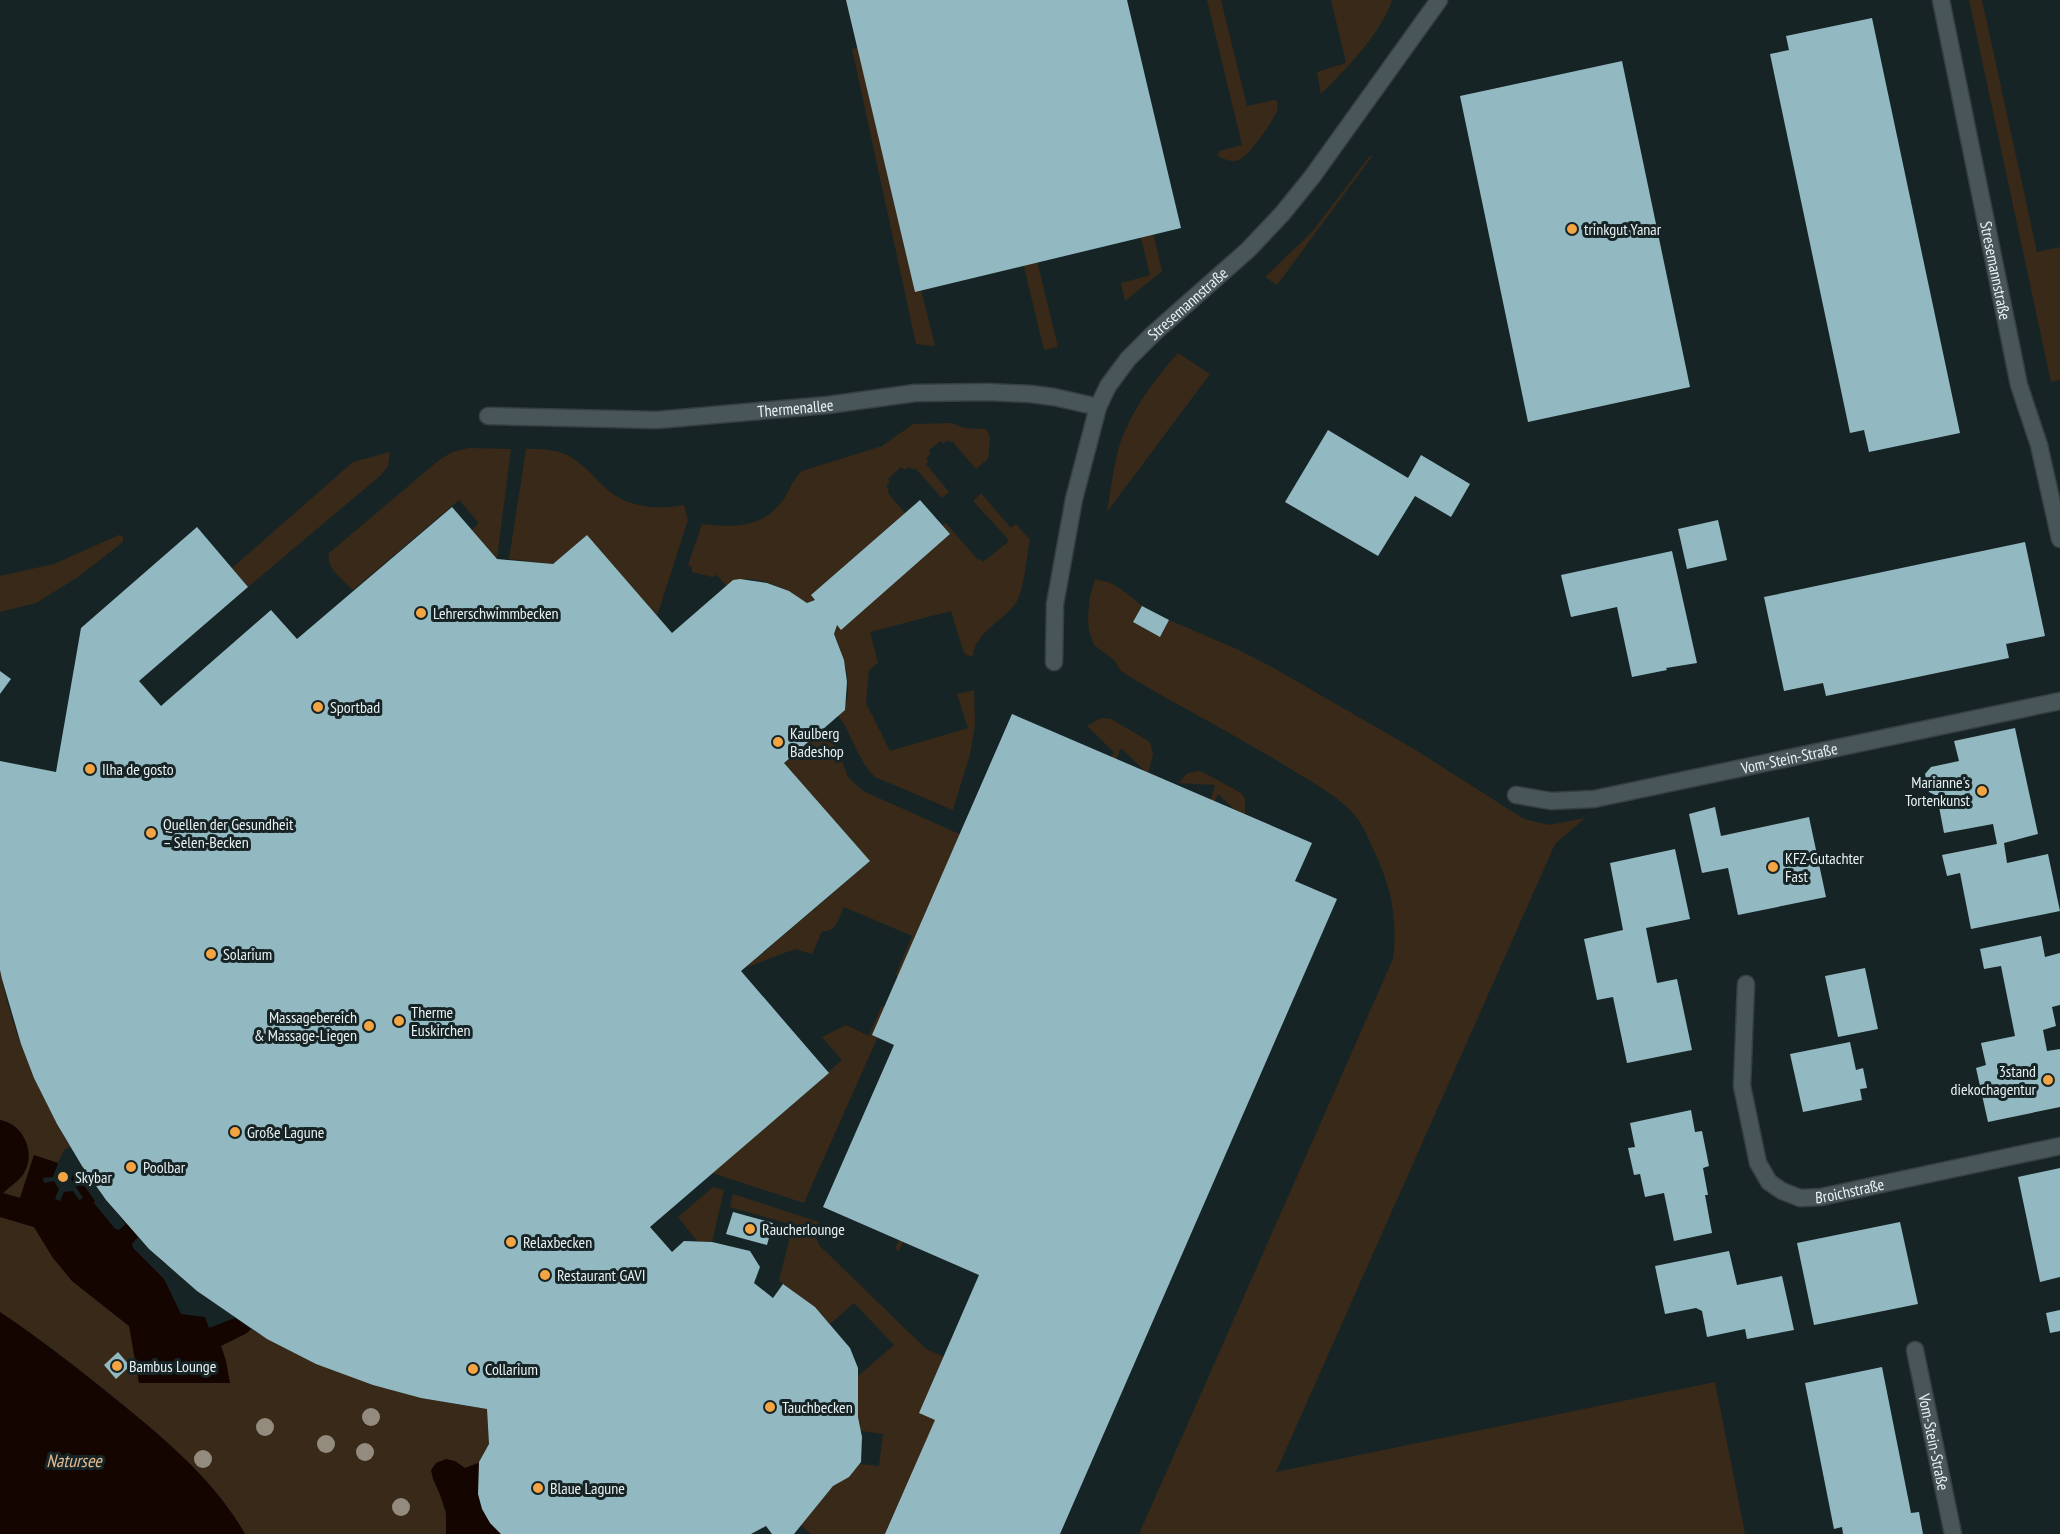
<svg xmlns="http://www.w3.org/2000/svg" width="2060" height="1534" font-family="'PT Sans Narrow',sans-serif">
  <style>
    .green { fill: #392918 }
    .water { fill: #140500 }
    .building { fill: #92b9c1 }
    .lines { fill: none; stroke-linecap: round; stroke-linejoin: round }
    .service-casing { stroke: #363f41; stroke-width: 19 }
    .minor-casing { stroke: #363f41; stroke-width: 19 }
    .service { stroke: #485659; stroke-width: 16 }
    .minor { stroke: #485659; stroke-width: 16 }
    .tree { fill: #938b7e }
    .poi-dot { fill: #f3a443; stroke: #172426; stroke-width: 2 }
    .labels { text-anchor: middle; stroke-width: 6; stroke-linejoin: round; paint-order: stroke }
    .poi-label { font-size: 16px; fill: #e9f1f3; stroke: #172426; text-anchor: start }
    .street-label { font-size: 16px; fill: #e9f1f3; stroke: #172426 }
    .water-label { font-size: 18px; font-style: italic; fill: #e2ba8f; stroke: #172426 }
  </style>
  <rect width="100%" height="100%" fill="#172426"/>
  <path class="green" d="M 1207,0 L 1221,0 L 1247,106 L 1274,100 L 1277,101 C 1277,105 1278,107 1277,111 C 1274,120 1249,155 1241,159 C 1233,163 1225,160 1218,156 L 1219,151 L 1242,145 Z
    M 1331,0 L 1392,0 C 1381,34 1346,69 1321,94 L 1317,72 L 1343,64 L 1346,62 Z
    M 1969,0 L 1982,0 L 2037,252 L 2060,247 L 2060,380 L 2051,382 Z
    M 1098,3 L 1162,271 L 1125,301 L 1121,283 L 1150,275 L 1085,5 Z
    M 981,31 L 1058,347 L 1044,350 L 968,34 Z
    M 870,45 L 917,274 L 935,346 L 916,344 L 852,49 Z
    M 1373,155 L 1277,285 L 1265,277 L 1312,232 L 1369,157 Z
    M 1178,353 L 1210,374 L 1107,512 C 1111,491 1113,468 1119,447 C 1130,412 1154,380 1178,353 Z
    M 952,423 L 964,428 L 986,429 L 990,437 L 988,459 L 976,469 L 952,441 L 950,442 L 948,440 L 943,444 L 941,441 L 929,450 L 931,453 L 926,458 L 928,462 L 926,464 L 949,492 L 942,498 L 915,468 L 913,470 L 909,467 L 905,470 L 901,467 L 888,479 L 890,482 L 886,486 L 889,490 L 887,492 L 905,513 L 811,595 L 815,600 L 807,603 C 792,591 759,575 739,580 C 735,581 730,584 726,586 L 717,575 L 712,577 L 692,572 L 692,567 L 688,565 L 702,524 C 734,528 763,528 784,499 C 790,489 793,479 802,471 L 882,446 L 913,424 Z
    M 469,448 L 511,449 L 497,559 L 472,530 L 479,523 L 459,500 L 353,590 C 344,581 325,567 329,553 L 438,461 L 452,452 Z
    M 526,449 C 540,449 554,449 567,455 C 585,464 594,479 609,491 C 629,508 660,510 684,505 L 688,520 L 657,616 L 587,535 L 553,564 L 509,559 Z
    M 390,452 L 388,466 L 381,475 L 248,587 L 232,568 L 353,462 Z
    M 981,493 L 1011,528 L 1016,524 L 1030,540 C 1026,557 1025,586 1017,601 C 1005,621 975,631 973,656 L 966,655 L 963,650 L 951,611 L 870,632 L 878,663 L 869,670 L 866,703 L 890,751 L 968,728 L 957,694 L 974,690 L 975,726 L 970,754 L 953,810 L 875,777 C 857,761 853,734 838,716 C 858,696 844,657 834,634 L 837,625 L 841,629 L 950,534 L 942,525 L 946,523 L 978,560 L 980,559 L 983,562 L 1008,542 L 1007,538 L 973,501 Z
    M 119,535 L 123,536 L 123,542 L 78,577 L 36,603 L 0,612 L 0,576 L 54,564 Z
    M 1095,580 C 1113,579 1128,595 1142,606 L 1133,622 L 1160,637 L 1169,620 L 1239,650 L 1272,667 L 1414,749 L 1524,819 L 1549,825 L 1585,818 L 1555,844 L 1276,1472 L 1715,1382 L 1745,1534 L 1139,1534 L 1393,959 C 1398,919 1391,885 1373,849 C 1368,838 1364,826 1356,817 C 1340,797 1315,784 1294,771 C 1242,739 1188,711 1135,680 L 1121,671 L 1114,660 L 1094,645 L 1089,630 L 1088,617 L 1090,596 Z
    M 1101,718 L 1111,719 L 1150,742 L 1153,754 L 1148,774 L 1121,748 L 908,1232 L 899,1251 L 895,1249 L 1114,752 L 1087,726 Z
    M 822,729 L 831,739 L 839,752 L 848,777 L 863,791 L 966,837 L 898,981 L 896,974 L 912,936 L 844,907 C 838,918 837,933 822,931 L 812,954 L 795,949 L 745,968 L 869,862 L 784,763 Z
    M 1197,771 L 1203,772 L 1241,793 L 1245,799 L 1245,819 L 1218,794 L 890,1534 L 811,1534 L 801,1525 L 833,1486 L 859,1464 L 879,1466 L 883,1434 L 861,1431 L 858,1417 L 858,1376 L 894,1345 L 854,1303 L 830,1324 L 815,1307 L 783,1284 L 779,1280 L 793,1225 L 730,1207 L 733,1194 L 819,1222 L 815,1234 L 819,1245 L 926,1349 L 961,1364 L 1209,804 L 1215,785 L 1179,783 L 1186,774 Z
    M 0,970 C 12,1033 38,1091 70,1147 L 64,1150 L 58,1163 L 34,1155 L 20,1198 L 3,1193 C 9,1188 16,1183 21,1177 C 38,1157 25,1124 0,1120 Z
    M 886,1006 L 883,1025 L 804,1203 L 712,1173 L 842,1060 L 822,1037 L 846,1025 L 869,1036 L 881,1007 Z
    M 713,1187 L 724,1190 L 712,1242 L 697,1241 L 678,1217 Z
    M 0,1217 L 34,1227 L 72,1281 L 129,1326 L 229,1383 L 226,1361 L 221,1346 L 247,1333 L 251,1329 C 324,1373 402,1397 487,1409 L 489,1444 L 479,1462 L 465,1468 L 458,1464 L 433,1479 C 442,1497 448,1514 446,1534 L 245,1534 C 216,1482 168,1442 122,1404 C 83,1372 43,1340 0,1312 Z"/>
  <path class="water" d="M 0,1120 C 25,1124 38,1157 21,1177 C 16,1183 9,1187 3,1193 L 20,1198 L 34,1155 L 58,1163 L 53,1177 L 43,1178 L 44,1183 L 54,1181 L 59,1189 L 55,1199 L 60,1201 L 64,1192 L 73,1191 L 79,1200 L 83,1198 L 71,1179 L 74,1171 L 95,1201 L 94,1203 L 115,1229 L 119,1230 L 126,1224 L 106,1200 L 82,1166 L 131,1127 L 206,1221 L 165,1264 L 138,1237 L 132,1244 L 133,1248 L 164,1279 L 181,1314 L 205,1317 L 209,1328 L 235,1318 L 251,1329 L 247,1333 L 221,1346 L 226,1361 L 230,1383 L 139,1383 L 129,1326 L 72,1281 L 53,1258 L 34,1227 L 0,1217 Z
    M 0,1312 C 41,1340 80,1370 118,1401 C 165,1439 215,1481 245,1534 L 0,1534 Z
    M 493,1458 L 524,1534 L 446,1534 L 446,1512 L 439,1492 L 433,1479 L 431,1470 L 436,1463 L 446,1459 L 455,1461 L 465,1468 Z"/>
  <path class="building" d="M 846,0 L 1127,0 L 1181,228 L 915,292 Z
    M 1872,18 L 1960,433 L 1869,452 L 1864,430 L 1850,433 L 1770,54 L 1789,50 L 1786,36 Z
    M 1622,61 L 1690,387 L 1528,422 L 1460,96 Z
    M 1328,430 L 1408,478 L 1421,455 L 1470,484 L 1451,517 L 1415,496 L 1378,556 L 1285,502 Z
    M 920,500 L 950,534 L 841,630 L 837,625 L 834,634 L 844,660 L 847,682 L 845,710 L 784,763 L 870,861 L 741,971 L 829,1073 L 650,1227 L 672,1252 L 684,1241 L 712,1242 L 750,1251 L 760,1267 L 754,1283 L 773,1298 L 783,1284 L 815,1307 L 850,1348 L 858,1368 L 858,1417 L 862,1437 L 861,1462 L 849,1477 L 833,1486 L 794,1534 L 772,1534 L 766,1526 L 751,1534 L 501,1534 L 490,1523 L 482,1509 L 478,1494 L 479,1462 L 489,1444 L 487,1409 L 421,1398 L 373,1385 L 316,1364 L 267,1339 L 197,1291 L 149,1249 L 106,1200 L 82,1166 L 57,1124 L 34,1078 L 21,1044 L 2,979 L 0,970 L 0,761 L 56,772 L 81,628 L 197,527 L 248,587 L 139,681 L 161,706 L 271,610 L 297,639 L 452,507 L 497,559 L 553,564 L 587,535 L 672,633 L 733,580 L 740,579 L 767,583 L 789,591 L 807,603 L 815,600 L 811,595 Z
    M 1718,520 L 1727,560 L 1687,569 L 1678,529 Z
    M 2025,542 L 2045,636 L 2006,644 L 2009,658 L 1826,696 L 1823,683 L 1784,691 L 1764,597 Z
    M 1672,551 L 1697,663 L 1666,668 L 1667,670 L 1632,677 L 1617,607 L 1571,617 L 1561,575 Z
    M 1142,606 L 1169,620 L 1160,637 L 1133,622 Z
    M 0,671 L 11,679 L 0,694 Z
    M 1012,714 L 1312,843 L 1295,881 L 1337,899 L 1060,1534 L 885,1534 L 935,1420 L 919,1413 L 979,1275 L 823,1207 L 894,1045 L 872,1035 Z
    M 2015,728 L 2038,834 L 2004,843 L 2007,863 L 2048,854 L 2060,911 L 1971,929 L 1960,873 L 1947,876 L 1942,855 L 1997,844 L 1993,824 L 1944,833 L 1937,796 L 1929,792 L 1925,774 L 1931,767 L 1959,761 L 1954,741 Z
    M 1715,807 L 1721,836 L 1809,817 L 1826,897 L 1738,915 L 1728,868 L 1702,873 L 1689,814 Z
    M 1675,849 L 1690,919 L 1646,928 L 1657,983 L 1677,979 L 1692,1050 L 1627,1063 L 1613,997 L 1597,1000 L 1584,939 L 1623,930 L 1610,863 Z
    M 2041,936 L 2045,957 L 2060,953 L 2060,1005 L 2052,1007 L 2056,1026 L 2043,1030 L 2047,1051 L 2060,1049 L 2060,1107 L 1988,1122 L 1976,1068 L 1986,1065 L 1981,1043 L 2015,1036 L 2001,966 L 1984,969 L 1980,949 Z
    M 1865,968 L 1878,1029 L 1838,1037 L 1825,976 Z
    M 1850,1042 L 1856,1070 L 1863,1068 L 1867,1088 L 1860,1089 L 1862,1100 L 1803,1112 L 1790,1054 Z
    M 1691,1110 L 1695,1132 L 1702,1131 L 1709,1166 L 1703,1168 L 1708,1195 L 1705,1195 L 1712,1233 L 1674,1241 L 1664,1193 L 1645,1197 L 1640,1174 L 1634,1175 L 1628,1148 L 1635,1147 L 1630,1123 Z
    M 2060,1168 L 2060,1277 L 2040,1282 L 2018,1177 Z
    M 733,1212 L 773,1223 L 767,1245 L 726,1234 Z
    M 1900,1222 L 1918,1304 L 1814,1325 L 1797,1243 Z
    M 1729,1251 L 1737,1285 L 1782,1276 L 1794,1330 L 1747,1339 L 1745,1329 L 1707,1337 L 1702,1311 L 1696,1308 L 1665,1314 L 1655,1266 Z
    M 2060,1310 L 2060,1331 L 2050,1333 L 2046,1313 Z
    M 118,1352 L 130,1366 L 116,1379 L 104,1365 Z
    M 1882,1367 L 1911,1513 L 1919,1512 L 1923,1534 L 1843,1534 L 1842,1527 L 1834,1529 L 1805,1383 Z"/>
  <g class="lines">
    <defs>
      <g id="service">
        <path id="s1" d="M 1516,795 L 1551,801 L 1594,799 L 2060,701"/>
        <path id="s2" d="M 1915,1350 L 1953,1534"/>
      </g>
      <g id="minor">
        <path id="s3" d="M 1941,0 L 2019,385 L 2039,445 L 2060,539"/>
        <path id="s4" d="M 488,416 L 657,420 L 828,405 L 915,393 L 988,392 L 1031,394 L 1054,397 L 1098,407"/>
        <path id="s5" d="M 1054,662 L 1055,604 L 1074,499 L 1098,407 L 1108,386 L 1128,359 L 1154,333 L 1248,250 L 1282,214 L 1312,177 L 1439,0"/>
        <path id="s6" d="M 1746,984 L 1742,1086 L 1758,1163 L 1769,1182 L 1782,1191 L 1800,1198 L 1821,1197 L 2060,1146"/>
      </g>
    </defs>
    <use href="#service" class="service-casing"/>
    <use href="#minor" class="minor-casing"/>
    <use href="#service" class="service"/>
    <use href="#minor" class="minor"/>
  </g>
  <g class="tree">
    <circle cx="371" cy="1417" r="9"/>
    <circle cx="265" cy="1427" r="9"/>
    <circle cx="326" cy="1444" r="9"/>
    <circle cx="365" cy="1452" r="9"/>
    <circle cx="203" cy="1459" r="9"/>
    <circle cx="401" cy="1507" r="9"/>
  </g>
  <g class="poi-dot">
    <circle cx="1572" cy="229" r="6"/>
    <circle cx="421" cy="613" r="6"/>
    <circle cx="318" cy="707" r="6"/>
    <circle cx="778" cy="742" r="6"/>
    <circle cx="90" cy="769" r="6"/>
    <circle cx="1982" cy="791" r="6"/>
    <circle cx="151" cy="833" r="6"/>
    <circle cx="1773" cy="867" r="6"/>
    <circle cx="211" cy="954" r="6"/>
    <circle cx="399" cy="1021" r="6"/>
    <circle cx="369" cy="1026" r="6"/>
    <circle cx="2048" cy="1080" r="6"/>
    <circle cx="235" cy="1132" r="6"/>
    <circle cx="131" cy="1167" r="6"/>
    <circle cx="63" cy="1177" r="6"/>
    <circle cx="750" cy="1229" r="6"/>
    <circle cx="511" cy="1242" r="6"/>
    <circle cx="545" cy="1275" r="6"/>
    <circle cx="117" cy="1366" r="6"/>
    <circle cx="473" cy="1369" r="6"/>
    <circle cx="770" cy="1407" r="6"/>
    <circle cx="538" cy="1488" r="6"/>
  </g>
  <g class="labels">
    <g class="poi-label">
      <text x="1584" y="235">trinkgut Yanar</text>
      <text x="433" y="619">Lehrerschwimmbecken</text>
      <text x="330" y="713">Sportbad</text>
      <text x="790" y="739">Kaulberg<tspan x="790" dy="18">Badeshop</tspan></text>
      <text x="102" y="775">Ilha de gosto</text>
      <text x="1970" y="788" text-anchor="end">Marianne's<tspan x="1970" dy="18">Tortenkunst</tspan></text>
      <text x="163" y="830">Quellen der Gesundheit<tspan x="163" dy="18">– Selen-Becken</tspan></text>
      <text x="1785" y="864">KFZ-Gutachter<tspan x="1785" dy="18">Fast</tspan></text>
      <text x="223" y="960">Solarium</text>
      <text x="411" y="1018">Therme<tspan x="411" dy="18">Euskirchen</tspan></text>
      <text x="357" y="1023" text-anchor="end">Massagebereich<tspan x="357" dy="18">&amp; Massage-Liegen</tspan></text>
      <text x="2036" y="1077" text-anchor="end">3stand<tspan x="2036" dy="18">diekochagentur</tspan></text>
      <text x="247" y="1138">Große Lagune</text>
      <text x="143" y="1173">Poolbar</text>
      <text x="75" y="1183">Skybar</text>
      <text x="762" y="1235">Raucherlounge</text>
      <text x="523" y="1248">Relaxbecken</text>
      <text x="557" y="1281">Restaurant GAVI</text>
      <text x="129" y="1372">Bambus Lounge</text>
      <text x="485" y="1375">Collarium</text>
      <text x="782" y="1413">Tauchbecken</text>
      <text x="550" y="1494">Blaue Lagune</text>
    </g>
    <g class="street-label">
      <text dy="6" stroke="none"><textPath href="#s3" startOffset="276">Stresemannstraße</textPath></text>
      <text dy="6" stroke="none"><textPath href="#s5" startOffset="398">Stresemannstraße</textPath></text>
      <text dy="6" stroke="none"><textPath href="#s4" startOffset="308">Thermenallee</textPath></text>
      <text dy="6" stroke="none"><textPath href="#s1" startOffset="278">Vom-Stein-Straße</textPath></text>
      <text dy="6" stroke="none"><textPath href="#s6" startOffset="288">Broichstraße</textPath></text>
      <text dy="6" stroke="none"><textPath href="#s2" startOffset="94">Vom-Stein-Straße</textPath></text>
    </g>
    <g class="water-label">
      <text x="74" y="1467">Natursee</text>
    </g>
  </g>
</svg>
